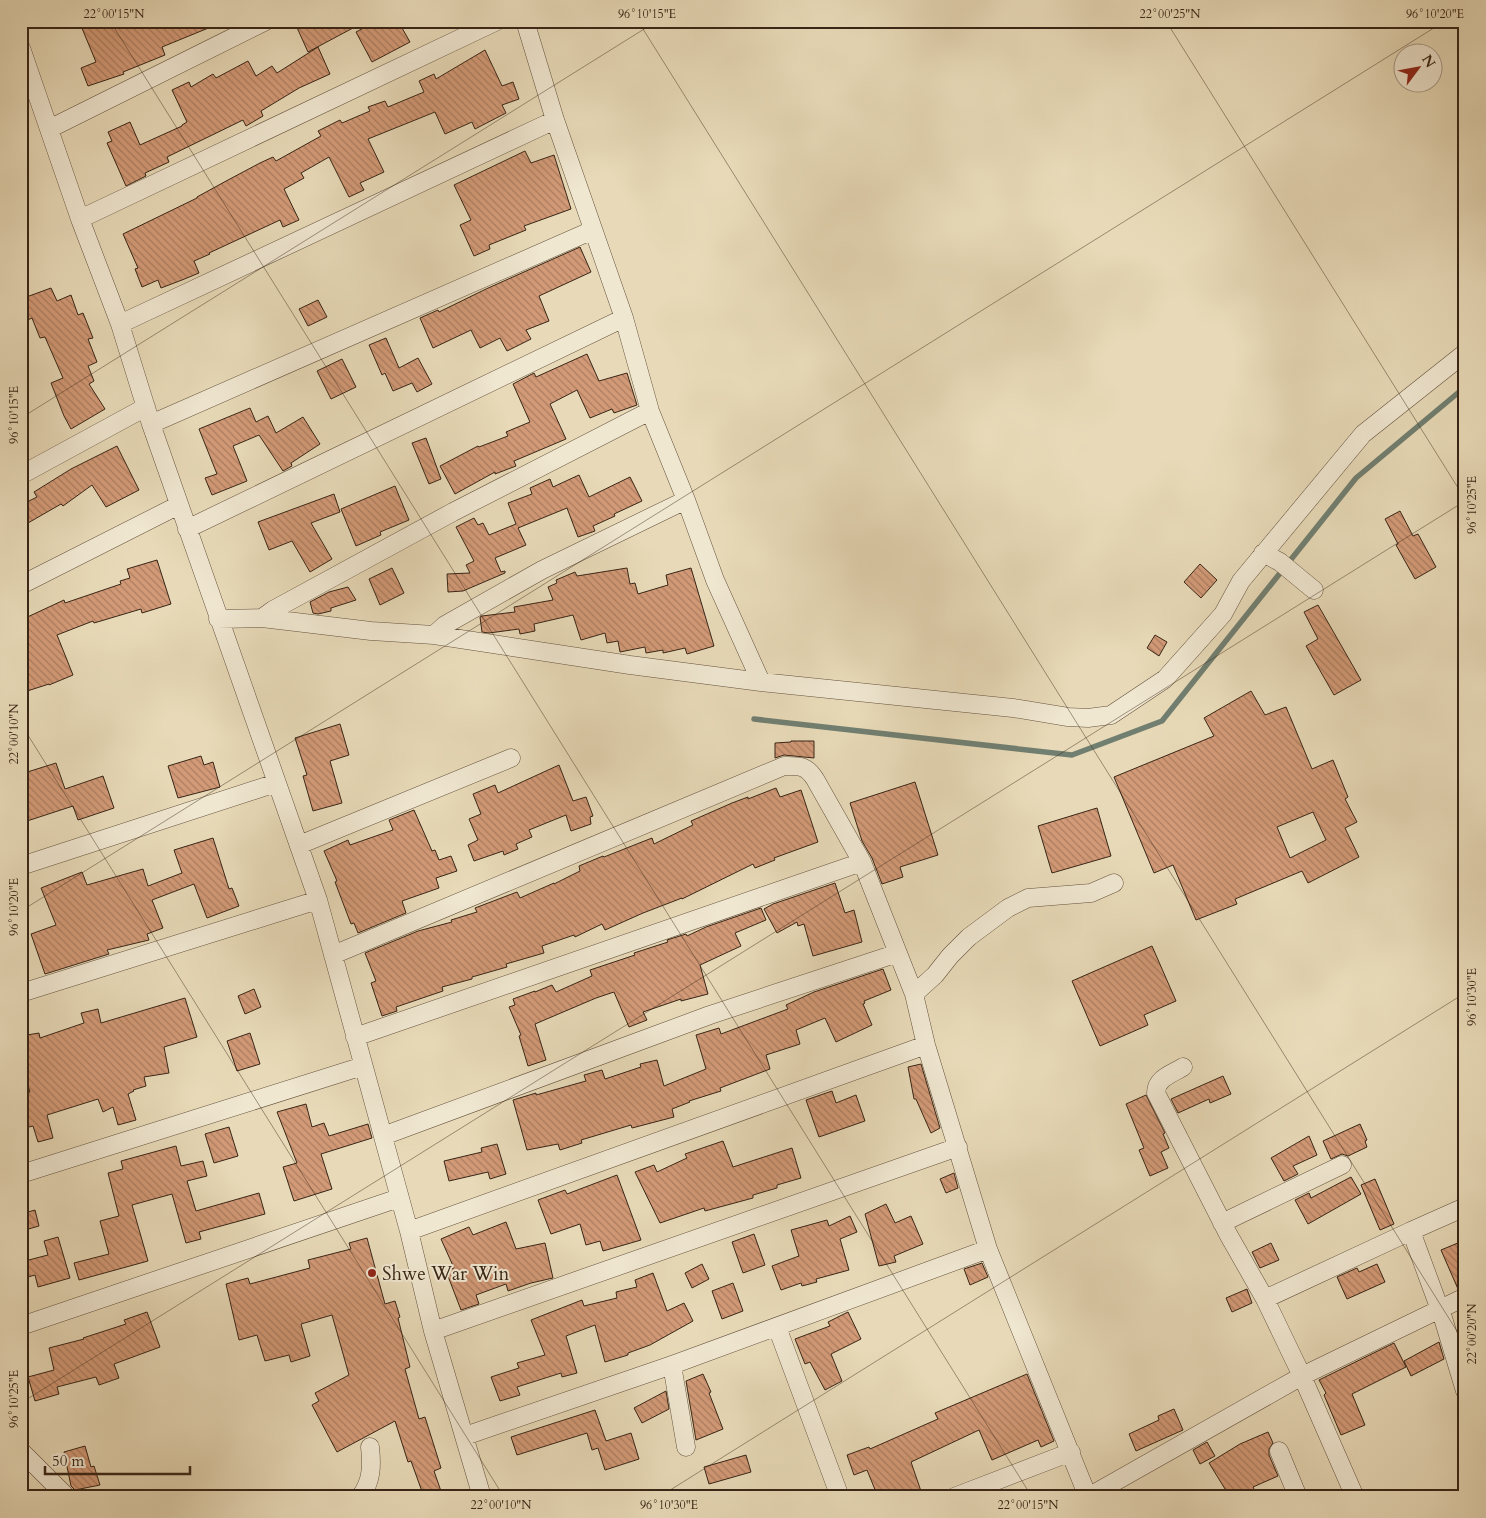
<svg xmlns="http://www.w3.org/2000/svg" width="1486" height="1518" font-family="Cardo,serif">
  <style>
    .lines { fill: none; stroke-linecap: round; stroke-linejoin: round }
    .stream { stroke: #717f71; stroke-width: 5.5 }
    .building { fill: url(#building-back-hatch); stroke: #382516; fill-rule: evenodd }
    .minor-casing { stroke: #64523e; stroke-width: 19 }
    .minor { stroke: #f0e7d1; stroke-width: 18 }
    .ticks { fill: none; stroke: #382516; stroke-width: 1; stroke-opacity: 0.45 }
    .poi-dot { fill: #8f2418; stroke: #f0e7d1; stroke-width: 2 }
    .labels { text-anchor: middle; stroke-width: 4; stroke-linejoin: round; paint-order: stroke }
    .poi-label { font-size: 19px; fill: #382516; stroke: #f0e7d1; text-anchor: start }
    .neatline { fill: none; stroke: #382516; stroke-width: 2 }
    .ticks-label { font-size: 12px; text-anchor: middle; fill: #382516 }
  </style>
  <defs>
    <pattern id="building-back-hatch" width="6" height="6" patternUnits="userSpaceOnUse" patternTransform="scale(1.25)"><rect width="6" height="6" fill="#d39a77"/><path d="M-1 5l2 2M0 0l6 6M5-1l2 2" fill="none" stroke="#ac7d61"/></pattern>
  </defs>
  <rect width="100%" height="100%" fill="#e8dab8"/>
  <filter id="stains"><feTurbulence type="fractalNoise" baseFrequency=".004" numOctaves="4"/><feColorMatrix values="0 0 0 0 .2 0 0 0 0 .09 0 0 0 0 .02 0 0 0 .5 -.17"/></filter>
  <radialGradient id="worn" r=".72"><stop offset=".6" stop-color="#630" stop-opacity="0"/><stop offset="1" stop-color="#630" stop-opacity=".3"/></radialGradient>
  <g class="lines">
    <path class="stream" d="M 754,719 L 1072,755 L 1162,721 L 1356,478 L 1465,387"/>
  </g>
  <path class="building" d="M 79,21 L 223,21 L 223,22 L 162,47 L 165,55 L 123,72 L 124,74 L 88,86 L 81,68 L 96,62 Z
    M 294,21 L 366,21 L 308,52 Z
    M 377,21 L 398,21 L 410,42 L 372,62 L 356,32 Z
    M 318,47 L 330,74 L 299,88 L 261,111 L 263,116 L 246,126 L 243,120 L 167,157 L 169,162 L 145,173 L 146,176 L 126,186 L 107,143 L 112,141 L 108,132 L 130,122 L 140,145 L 182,126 L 182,125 L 187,122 L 172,90 L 189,82 L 191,87 L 213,74 L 216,78 L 248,61 L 256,76 L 272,66 L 277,73 Z
    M 485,50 L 502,86 L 513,82 L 519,99 L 502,105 L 506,113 L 475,129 L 472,122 L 445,134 L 435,112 L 368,139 L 384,172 L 360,183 L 364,190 L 349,197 L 329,157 L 301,173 L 304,178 L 284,189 L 299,220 L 283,227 L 280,220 L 209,253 L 210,254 L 194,261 L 199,273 L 182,280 L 161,288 L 158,280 L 142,287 L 135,269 L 138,268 L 123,234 L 197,198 L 197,197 L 228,180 L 260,163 L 273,157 L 276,161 L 321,136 L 318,131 L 340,120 L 342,123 L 370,111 L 368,107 L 385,101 L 388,107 L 424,92 L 419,81 L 434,74 L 436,79 Z
    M 525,151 L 531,163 L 554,155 L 571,209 L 524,226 L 526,230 L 489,245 L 490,249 L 474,256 L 460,225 L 471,220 L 454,185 Z
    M 580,247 L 591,272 L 539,296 L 549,321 L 526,330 L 531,339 L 507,351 L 500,338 L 480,348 L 471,330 L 433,348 L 420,318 L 438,310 L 439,312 L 486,289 Z
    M 51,288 L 57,301 L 71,295 L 78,315 L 83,313 L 93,338 L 88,339 L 97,362 L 88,366 L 94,381 L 89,384 L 105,409 L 71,429 L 64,416 L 51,383 L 63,378 L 45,337 L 40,338 L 32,318 L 21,323 L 21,299 Z
    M 318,300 L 327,317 L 308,326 L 299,309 Z
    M 386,338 L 399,368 L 418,358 L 432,384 L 417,392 L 412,383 L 393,391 L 385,373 L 382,375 L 369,345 Z
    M 587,354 L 599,381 L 627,373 L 637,405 L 614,413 L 612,409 L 590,418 L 577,390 L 550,404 L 566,439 L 514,461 L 516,466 L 495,474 L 495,472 L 455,494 L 440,466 L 478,446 L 479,447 L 508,436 L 506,432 L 530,422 L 513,384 L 534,373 L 536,377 Z
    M 342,359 L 356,387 L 331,399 L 317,371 Z
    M 250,408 L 256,422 L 268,416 L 276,433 L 303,417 L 320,444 L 291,463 L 292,466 L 283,471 L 259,435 L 233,446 L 247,481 L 212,495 L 205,478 L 217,474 L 199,429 Z
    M 426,438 L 441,479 L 429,484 L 412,443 Z
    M 117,446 L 139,490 L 106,507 L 92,485 L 63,506 L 61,504 L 21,527 L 21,505 L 37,497 L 34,492 L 71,469 Z
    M 579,475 L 589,497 L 630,477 L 642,501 L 614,514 L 615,516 L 593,526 L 595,531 L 578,537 L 567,508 L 518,528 L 526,545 L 495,558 L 501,572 L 505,571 L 505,573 L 463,591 L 448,592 L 447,574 L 470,573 L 466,565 L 474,561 L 456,527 L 474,518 L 478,525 L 483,523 L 489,535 L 516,524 L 508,503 L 532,494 L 530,488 L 550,479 L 553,487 Z
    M 395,486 L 409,520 L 380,532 L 381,535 L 356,546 L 341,509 Z
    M 334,494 L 340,512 L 311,523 L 332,559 L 310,572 L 292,541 L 269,550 L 258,522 Z
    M 1400,511 L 1413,536 L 1418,534 L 1436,567 L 1415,579 L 1396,545 L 1398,544 L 1385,519 Z
    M 157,560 L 171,604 L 142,613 L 141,609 L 94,623 L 93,621 L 57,635 L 73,675 L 49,685 L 49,684 L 21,693 L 21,620 L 64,600 L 65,603 L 121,584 L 120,581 L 130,578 L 127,569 Z
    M 1200,564 L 1217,580 L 1201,598 L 1184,582 Z
    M 392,568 L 404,593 L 380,605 L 369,579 Z
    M 627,568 L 630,584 L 635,583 L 638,594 L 668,585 L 666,575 L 691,568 L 714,646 L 687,654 L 685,648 L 663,653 L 663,650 L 646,653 L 645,647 L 620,652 L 618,641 L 607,643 L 605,633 L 581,640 L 573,615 L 534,624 L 535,631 L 520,634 L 519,629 L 489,633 L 482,632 L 480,617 L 482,616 L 515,612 L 514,607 L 553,600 L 548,587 L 557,583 L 556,580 L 575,572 L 577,576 Z
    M 348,587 L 356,600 L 331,608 L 331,611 L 318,614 L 313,613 L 310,602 L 329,592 Z
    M 1318,605 L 1361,680 L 1334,695 L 1306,646 L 1318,639 L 1304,612 Z
    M 1155,635 L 1167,642 L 1159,656 L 1147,648 Z
    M 1251,691 L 1265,715 L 1286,707 L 1312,769 L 1333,760 L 1348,797 L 1345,799 L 1357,822 L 1345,828 L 1359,857 L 1308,883 L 1302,871 L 1235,899 L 1237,904 L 1196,920 L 1173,865 L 1154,873 L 1114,777 L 1214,736 L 1204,718 ZM 1313,812 L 1326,840 L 1290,858 L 1277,827 Z
    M 340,724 L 349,755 L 330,761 L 342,803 L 313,811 L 303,776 L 307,775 L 295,738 Z
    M 791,741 L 814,741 L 814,758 L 784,755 L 775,758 L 775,743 L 791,742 Z
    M 201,756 L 204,765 L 213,762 L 220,787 L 178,798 L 168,766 Z
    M 56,763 L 65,789 L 103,776 L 114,808 L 78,820 L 73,806 L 21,823 L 21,774 Z
    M 559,765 L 573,801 L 586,797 L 593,816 L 590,817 L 591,824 L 571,831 L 566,815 L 529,830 L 532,837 L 516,844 L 518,849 L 504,855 L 503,851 L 474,861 L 468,845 L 478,840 L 469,819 L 481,814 L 473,794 L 495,785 L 498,793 Z
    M 915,782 L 938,855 L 900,867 L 903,877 L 882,884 L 872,858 L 862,841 L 850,803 Z
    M 776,788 L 780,797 L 801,790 L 818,842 L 774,858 L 775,860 L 755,868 L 753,864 L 682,899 L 682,898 L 643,913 L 605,930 L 602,924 L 575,937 L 574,935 L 542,946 L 544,953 L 506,964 L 507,967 L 472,977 L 472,979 L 442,987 L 443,991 L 396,1007 L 397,1011 L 382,1016 L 371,983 L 376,981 L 365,953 L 418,931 L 452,922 L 451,920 L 477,912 L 475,908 L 517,892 L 520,898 L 554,883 L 554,884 L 580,871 L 579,866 L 603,856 L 604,857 L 652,838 L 654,844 L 693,825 L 691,821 L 732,803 L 748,797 L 748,799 Z
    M 1097,808 L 1111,856 L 1052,873 L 1038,826 Z
    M 414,810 L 432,851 L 435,850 L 439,860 L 451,856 L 457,871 L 436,878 L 439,888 L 402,901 L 406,913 L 358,933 L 354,923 L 351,924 L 335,882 L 337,881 L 324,851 L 348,840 L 350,845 L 393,830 L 389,820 Z
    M 213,838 L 229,889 L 232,888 L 239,906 L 207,918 L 194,884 L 152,900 L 163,928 L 147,934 L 149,940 L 107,950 L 109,954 L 45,974 L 31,934 L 56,925 L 41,888 L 82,872 L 87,885 L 143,869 L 148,886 L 182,873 L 174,850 Z
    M 835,883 L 845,913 L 854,910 L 862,942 L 813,956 L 804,924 L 798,926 L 797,922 L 777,933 L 764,909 L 773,904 Z
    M 761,908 L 766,920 L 735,933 L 741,946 L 700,965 L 708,994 L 681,1001 L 681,999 L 643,1012 L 647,1020 L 629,1027 L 614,992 L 596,998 L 535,1024 L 546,1060 L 528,1066 L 519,1036 L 521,1035 L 509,1007 L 515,1005 L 513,999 L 535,991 L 535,992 L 552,985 L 556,992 L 592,976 L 590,970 L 635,955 L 634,953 L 668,942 L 667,940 L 686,934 L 687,936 L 706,927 Z
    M 1152,946 L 1176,1001 L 1144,1015 L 1148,1025 L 1100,1046 L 1072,981 Z
    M 883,969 L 891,990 L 864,1001 L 865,1003 L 863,1004 L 872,1025 L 836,1042 L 825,1018 L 796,1030 L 800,1044 L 766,1055 L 770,1069 L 720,1088 L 721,1091 L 689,1101 L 690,1102 L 672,1109 L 674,1117 L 632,1128 L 631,1125 L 581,1140 L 582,1143 L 560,1150 L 558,1144 L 527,1150 L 513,1100 L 536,1093 L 536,1095 L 586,1081 L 584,1075 L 602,1070 L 605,1079 L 641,1067 L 640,1064 L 657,1060 L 664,1086 L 706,1069 L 696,1035 L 719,1028 L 721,1034 L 788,1009 L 786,1005 L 814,992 Z
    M 254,989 L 261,1007 L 245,1014 L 238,996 Z
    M 185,998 L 197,1037 L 164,1047 L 169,1073 L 144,1077 L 146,1086 L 133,1090 L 134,1091 L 128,1094 L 136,1120 L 118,1125 L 113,1107 L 103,1112 L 98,1099 L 47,1115 L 53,1138 L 38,1142 L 33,1126 L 21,1129 L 21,1095 L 30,1092 L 21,1064 L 21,1036 L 39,1033 L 40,1038 L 84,1023 L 81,1013 L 98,1009 L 101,1023 Z
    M 250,1033 L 260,1064 L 237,1071 L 227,1041 Z
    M 921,1064 L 940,1128 L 931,1133 L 916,1099 L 914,1099 L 908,1067 Z
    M 1223,1076 L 1231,1094 L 1210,1103 L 1209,1099 L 1178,1113 L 1171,1099 Z
    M 832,1091 L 836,1103 L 856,1095 L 865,1121 L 819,1137 L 806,1100 Z
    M 1146,1095 L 1165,1133 L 1163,1134 L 1169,1148 L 1161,1152 L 1168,1168 L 1150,1176 L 1139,1150 L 1144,1148 L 1126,1104 Z
    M 306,1104 L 312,1127 L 324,1123 L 329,1136 L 368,1124 L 372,1138 L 321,1154 L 332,1189 L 294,1201 L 283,1167 L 297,1163 L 277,1112 Z
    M 1360,1124 L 1367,1140 L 1365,1141 L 1367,1147 L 1348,1156 L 1342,1154 L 1331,1159 L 1323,1141 Z
    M 229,1127 L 238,1156 L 214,1163 L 205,1134 Z
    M 1309,1136 L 1317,1155 L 1293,1166 L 1298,1174 L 1284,1181 L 1271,1158 Z
    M 723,1141 L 733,1167 L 792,1148 L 801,1178 L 777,1185 L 777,1188 L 753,1195 L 753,1198 L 705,1211 L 704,1208 L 660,1223 L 635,1172 L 654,1165 L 657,1172 L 687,1158 L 685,1154 Z
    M 497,1144 L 506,1174 L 490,1179 L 488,1172 L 449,1181 L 444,1161 L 482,1152 L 481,1148 Z
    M 176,1146 L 181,1166 L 203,1161 L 207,1176 L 187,1181 L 196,1211 L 259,1193 L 265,1214 L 199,1232 L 201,1239 L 186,1243 L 172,1194 L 132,1205 L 148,1261 L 79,1280 L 74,1263 L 109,1254 L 100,1221 L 119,1216 L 108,1173 L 123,1169 L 121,1161 Z
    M 954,1173 L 958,1188 L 946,1193 L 940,1179 Z
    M 617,1175 L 641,1240 L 603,1251 L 600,1241 L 586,1245 L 580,1224 L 551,1234 L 538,1200 L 565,1190 L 567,1194 Z
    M 1351,1177 L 1361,1194 L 1308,1224 L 1295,1200 L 1309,1193 L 1311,1198 Z
    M 1375,1179 L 1394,1224 L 1380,1230 L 1361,1185 Z
    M 886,1204 L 895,1223 L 911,1216 L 923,1244 L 894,1256 L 896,1262 L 879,1266 L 865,1214 Z
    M 35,1210 L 39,1226 L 25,1230 L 21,1214 Z
    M 850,1216 L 857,1232 L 840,1239 L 849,1270 L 816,1279 L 817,1282 L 802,1286 L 801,1283 L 781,1290 L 772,1266 L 799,1256 L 791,1230 L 827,1220 L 829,1226 Z
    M 506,1222 L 516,1249 L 545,1243 L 553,1278 L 531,1283 L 508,1291 L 506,1284 L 476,1295 L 479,1304 L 461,1310 L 446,1271 L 454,1268 L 441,1239 L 469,1227 L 473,1235 Z
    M 754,1234 L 765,1265 L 743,1273 L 732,1242 Z
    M 58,1237 L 70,1278 L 38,1287 L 35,1275 L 21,1279 L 21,1262 L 48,1255 L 44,1241 Z
    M 367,1238 L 385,1304 L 395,1301 L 400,1317 L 398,1318 L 410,1367 L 405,1369 L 419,1419 L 425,1417 L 441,1468 L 434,1471 L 443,1497 L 424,1497 L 411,1461 L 408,1462 L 395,1421 L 337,1452 L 312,1405 L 319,1401 L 315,1393 L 349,1375 L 332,1315 L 301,1324 L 310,1356 L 291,1362 L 289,1355 L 265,1361 L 257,1335 L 239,1340 L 226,1284 L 248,1278 L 250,1284 L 310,1268 L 308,1260 L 351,1249 L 349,1243 Z
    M 1465,1240 L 1465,1287 L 1458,1289 L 1441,1250 Z
    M 1271,1243 L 1279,1260 L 1260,1268 L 1252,1252 Z
    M 982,1263 L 988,1277 L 970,1285 L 964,1269 Z
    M 702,1264 L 709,1279 L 692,1288 L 685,1273 Z
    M 1377,1264 L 1385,1282 L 1347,1299 L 1337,1277 L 1357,1268 L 1359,1272 Z
    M 653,1273 L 667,1311 L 684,1303 L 693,1321 L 650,1345 L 628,1353 L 628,1355 L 605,1362 L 595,1325 L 566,1336 L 577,1373 L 562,1377 L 561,1373 L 517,1387 L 520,1395 L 500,1401 L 491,1377 L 519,1368 L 517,1363 L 545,1355 L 531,1320 L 582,1300 L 584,1306 L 617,1298 L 616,1292 L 637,1287 L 635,1280 Z
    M 733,1283 L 743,1311 L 722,1319 L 712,1291 Z
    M 1247,1289 L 1252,1303 L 1232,1312 L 1226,1298 Z
    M 147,1312 L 160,1347 L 114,1364 L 119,1378 L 99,1385 L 96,1377 L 57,1387 L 59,1394 L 35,1401 L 28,1377 L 54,1370 L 49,1348 L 84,1339 L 83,1338 L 126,1324 L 124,1320 Z
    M 848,1312 L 861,1339 L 831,1354 L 842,1381 L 825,1390 L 810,1362 L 805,1364 L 795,1339 L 830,1326 L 828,1322 Z
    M 1439,1342 L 1444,1359 L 1411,1376 L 1404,1361 Z
    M 1394,1343 L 1406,1367 L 1352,1394 L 1365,1425 L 1341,1435 L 1324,1395 L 1326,1393 L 1319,1380 Z
    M 703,1374 L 711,1392 L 709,1393 L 723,1429 L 696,1440 L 686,1381 Z
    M 1027,1374 L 1054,1441 L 1041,1447 L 1038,1440 L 992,1460 L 979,1430 L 911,1462 L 923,1497 L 878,1497 L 867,1470 L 854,1475 L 847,1455 L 869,1447 L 870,1449 L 913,1430 L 938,1419 L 935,1413 Z
    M 666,1391 L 669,1409 L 642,1423 L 634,1408 Z
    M 1174,1409 L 1183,1430 L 1136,1451 L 1129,1434 L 1159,1420 L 1158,1416 Z
    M 595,1410 L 606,1441 L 631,1433 L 639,1459 L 605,1470 L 598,1448 L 592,1450 L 587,1433 L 517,1455 L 511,1437 Z
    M 1268,1432 L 1273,1443 L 1269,1449 L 1269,1455 L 1278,1476 L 1253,1487 L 1258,1497 L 1230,1497 L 1209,1463 L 1240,1444 Z
    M 1207,1442 L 1215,1456 L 1200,1464 L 1193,1450 Z
    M 85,1446 L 91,1467 L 94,1466 L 100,1485 L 75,1490 L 71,1486 L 64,1452 Z
    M 746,1455 L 751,1472 L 709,1484 L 704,1467 Z"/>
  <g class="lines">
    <defs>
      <path id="minor" d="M 525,21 L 555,120 L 624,318 L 650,411 L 686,500 L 715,580 L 761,682
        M 21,22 L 22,21
        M 21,48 L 80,219 L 120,324 L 151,424 L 318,900 L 409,1231 L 433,1331 L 482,1497
        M 49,129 L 266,21
        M 80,219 L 497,21
        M 120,324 L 555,120
        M 151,424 L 593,230
        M 21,475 L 146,407
        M 187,529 L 624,318
        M 1263,553 L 1280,562 L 1314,590
        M 21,585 L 179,505
        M 262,618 L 273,610 L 453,512 L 650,411
        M 218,619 L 262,618 L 371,631 L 434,635 L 630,665 L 761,682 L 1013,708 L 1068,717 L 1088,718 L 1111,715 L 1165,679 L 1223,614 L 1241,581 L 1363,434 L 1465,353
        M 434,635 L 445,625 L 542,570 L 686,500
        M 299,845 L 511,758
        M 21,866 L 276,783
        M 333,955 L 784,766 C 800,766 806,765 815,779 L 862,862 L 914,994 L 926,1045 L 988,1249 L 1088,1497 L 1302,1376 L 1465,1297
        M 21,993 L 318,900
        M 914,994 L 935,975 L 950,956 L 969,937 L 1008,908 L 1028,898 L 1091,893 L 1114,883
        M 355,1037 L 862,862
        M 1183,1067 C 1172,1074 1156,1078 1156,1093 L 1228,1234 L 1265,1299 L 1302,1376 L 1355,1497
        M 383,1136 L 710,1015 L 898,953
        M 21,1174 L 363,1066
        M 1465,1207 L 1411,1231 L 1443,1318 L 1465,1391
        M 1222,1223 L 1342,1165
        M 409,1231 L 926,1045
        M 1265,1299 L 1411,1231
        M 21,1326 L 399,1198
        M 777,1327 L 840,1497
        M 433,1331 L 958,1147
        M 672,1365 L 686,1447
        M 465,1436 L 672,1365 L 988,1249
        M 21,1451 L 67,1497
        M 1279,1451 L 1298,1497
        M 360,1497 C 372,1482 372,1465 370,1447
        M 954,1497 L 1071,1452"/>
    </defs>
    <use href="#minor" class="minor-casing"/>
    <use href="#minor" class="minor"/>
  </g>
  <path class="ticks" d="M 110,21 L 1032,1497M 638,21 L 1465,1344M 1166,21 L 1465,499M 21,418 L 657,21M 21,724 L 504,1497M 21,911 L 1445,21M 21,1403 L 1465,501M 659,1497 L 1465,993M 1447,1497 L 1465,1486"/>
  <circle class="poi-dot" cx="372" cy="1273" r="5"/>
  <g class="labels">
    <g class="poi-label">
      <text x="382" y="1280">Shwe War Win</text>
    </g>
  </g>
  <rect width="1486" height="1518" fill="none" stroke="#e8dab8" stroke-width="55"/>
  <g transform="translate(1418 68) rotate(58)"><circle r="24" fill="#f0e7d1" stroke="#a69986"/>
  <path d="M0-4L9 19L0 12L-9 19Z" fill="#8f2418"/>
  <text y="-8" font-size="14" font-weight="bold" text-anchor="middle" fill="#382516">N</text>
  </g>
  <path d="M45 1466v8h145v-8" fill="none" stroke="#382516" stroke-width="2.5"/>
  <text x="52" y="1466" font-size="15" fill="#382516" stroke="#f0e7d1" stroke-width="4" paint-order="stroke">50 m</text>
  <rect x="28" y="28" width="1430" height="1462" class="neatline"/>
  <g class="ticks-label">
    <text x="114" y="18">22°00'15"N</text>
    <text x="647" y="18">96°10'15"E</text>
    <text x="1170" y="18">22°00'25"N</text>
    <text x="1435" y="18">96°10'20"E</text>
    <text transform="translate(14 415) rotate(-90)" y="4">96°10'15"E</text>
    <text transform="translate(1472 505) rotate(-90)" y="4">96°10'25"E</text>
    <text transform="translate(14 734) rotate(-90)" y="4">22°00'10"N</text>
    <text transform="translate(14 907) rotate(-90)" y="4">96°10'20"E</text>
    <text transform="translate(1472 997) rotate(-90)" y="4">96°10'30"E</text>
    <text transform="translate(1472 1334) rotate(-90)" y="4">22°00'20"N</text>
    <text transform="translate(14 1399) rotate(-90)" y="4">96°10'25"E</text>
    <text x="501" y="1509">22°00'10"N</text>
    <text x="669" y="1509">96°10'30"E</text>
    <text x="1028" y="1509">22°00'15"N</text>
  </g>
  <rect width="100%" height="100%" filter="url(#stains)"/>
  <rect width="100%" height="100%" fill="url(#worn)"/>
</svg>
